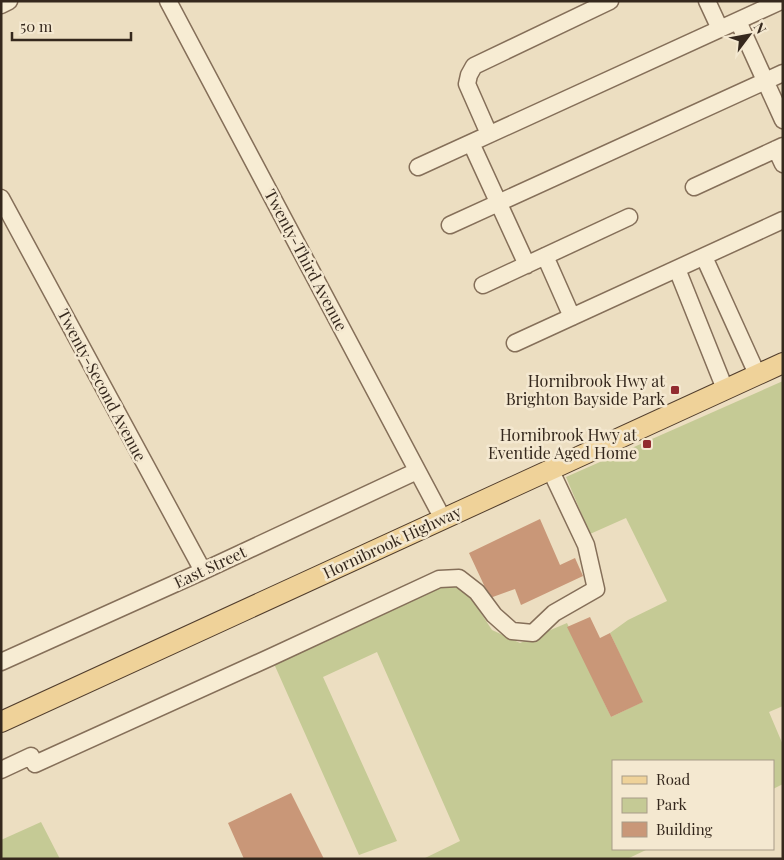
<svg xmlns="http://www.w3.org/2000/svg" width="784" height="860" font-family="'Playfair Display',serif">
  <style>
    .green { fill: #c5ca95 }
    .building { fill: #c99778 }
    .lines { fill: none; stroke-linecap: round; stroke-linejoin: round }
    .minor-casing { stroke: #856f59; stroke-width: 19 }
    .major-casing { stroke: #523e2d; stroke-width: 22 }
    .minor { stroke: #f7ecd3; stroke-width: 16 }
    .major { stroke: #efd299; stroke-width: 20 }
    .poi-dot { fill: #922b2f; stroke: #f4e8d0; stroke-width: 2 }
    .labels { text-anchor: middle; stroke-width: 5; stroke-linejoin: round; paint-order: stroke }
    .street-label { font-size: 16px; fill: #35281d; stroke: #f4e8d0 }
    .poi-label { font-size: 16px; fill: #35281d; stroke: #f4e8d0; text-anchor: end }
  </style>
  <rect width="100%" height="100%" fill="#ecdec1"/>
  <path class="green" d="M 783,381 L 783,706 L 769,712 L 783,745 L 783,784 L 773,789 L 773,761 L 613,761 L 613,849 L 648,849 L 627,859 L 423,859 L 460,841 L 377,652 L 323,677 L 397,841 L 359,855 L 271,657 L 440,583 L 465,589 L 492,630 L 520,643 L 567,623 L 611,717 L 642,702 L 610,633 L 628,620 L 667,601 L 626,518 L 590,534 L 566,477 Z
    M 41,822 L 60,859 L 1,859 L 1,840 Z"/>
  <path class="building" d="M 540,519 L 560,565 L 575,558 L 583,576 L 521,605 L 515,589 L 490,598 L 469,553 Z
    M 590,617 L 600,638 L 610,633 L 643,702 L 611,717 L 567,627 Z
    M 291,793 L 324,859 L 244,859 L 228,823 Z"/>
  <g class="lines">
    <defs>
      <path id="minor" d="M 168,1 L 443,519
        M 707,1 L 720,29
        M 1,5 L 9,1
        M 738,21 L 783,120
        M 489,134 L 467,84 L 469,75 L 474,66 L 610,1
        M 471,143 L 527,265
        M 776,149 L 783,164
        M 418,167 L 781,1
        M 694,187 L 783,146
        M 1,198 L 203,571
        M 450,225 L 783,73
        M 545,256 L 572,317
        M 704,257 L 757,374
        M 677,269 L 725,389
        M 483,285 L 629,217
        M 515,343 L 783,220
        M 1,662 L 203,571 L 417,471
        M 35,764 L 271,657 L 439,579 L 459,578 L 477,592 L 494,615 L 512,631 L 533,633 L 554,613 L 596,589 L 586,545 L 550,469
        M 1,770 L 31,756"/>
      <path id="major" d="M 1,722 L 783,363"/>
    </defs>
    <use href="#minor" class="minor-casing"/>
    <use href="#major" class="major-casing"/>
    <use href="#minor" class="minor"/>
    <use href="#major" class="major"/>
  </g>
  <g class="poi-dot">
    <rect x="670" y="385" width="10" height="10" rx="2.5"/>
    <rect x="642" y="439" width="10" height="10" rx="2.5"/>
  </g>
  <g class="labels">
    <g class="street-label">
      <text transform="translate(306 260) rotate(62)" y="6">Twenty-Third Avenue</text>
      <text transform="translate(102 385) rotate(62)" y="6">Twenty-Second Avenue</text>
      <text transform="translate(392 542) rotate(-25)" y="6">Hornibrook Highway</text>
      <text transform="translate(210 567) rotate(-25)" y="6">East Street</text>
    </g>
    <g class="poi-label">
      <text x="665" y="387">Hornibrook Hwy at<tspan x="665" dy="18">Brighton Bayside Park</tspan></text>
      <text x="637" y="441">Hornibrook Hwy at<tspan x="637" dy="18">Eventide Aged Home</tspan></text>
    </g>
  </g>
  <rect width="784" height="860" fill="none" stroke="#35281d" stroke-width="5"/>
  <rect x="612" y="760" width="162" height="90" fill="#f4e8d0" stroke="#a89b88"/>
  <rect x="622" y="776" width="25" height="8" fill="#efd299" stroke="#a89b88"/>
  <text x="656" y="785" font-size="15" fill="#35281d">Road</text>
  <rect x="622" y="798" width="25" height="15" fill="#c5ca95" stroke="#a89b88"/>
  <text x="656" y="810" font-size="15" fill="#35281d">Park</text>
  <rect x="622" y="822" width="25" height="15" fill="#c99778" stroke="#a89b88"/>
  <text x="656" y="835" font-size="15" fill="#35281d">Building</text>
  <g transform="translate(749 35) rotate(58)" stroke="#f4e8d0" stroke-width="4" paint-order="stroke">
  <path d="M0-4L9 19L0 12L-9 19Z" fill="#35281d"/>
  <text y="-8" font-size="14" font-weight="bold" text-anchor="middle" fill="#35281d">N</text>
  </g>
  <path d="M12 32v8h119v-8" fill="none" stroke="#35281d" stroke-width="2.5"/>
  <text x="20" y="32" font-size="15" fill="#35281d" stroke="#f4e8d0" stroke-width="4" paint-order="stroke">50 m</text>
</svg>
